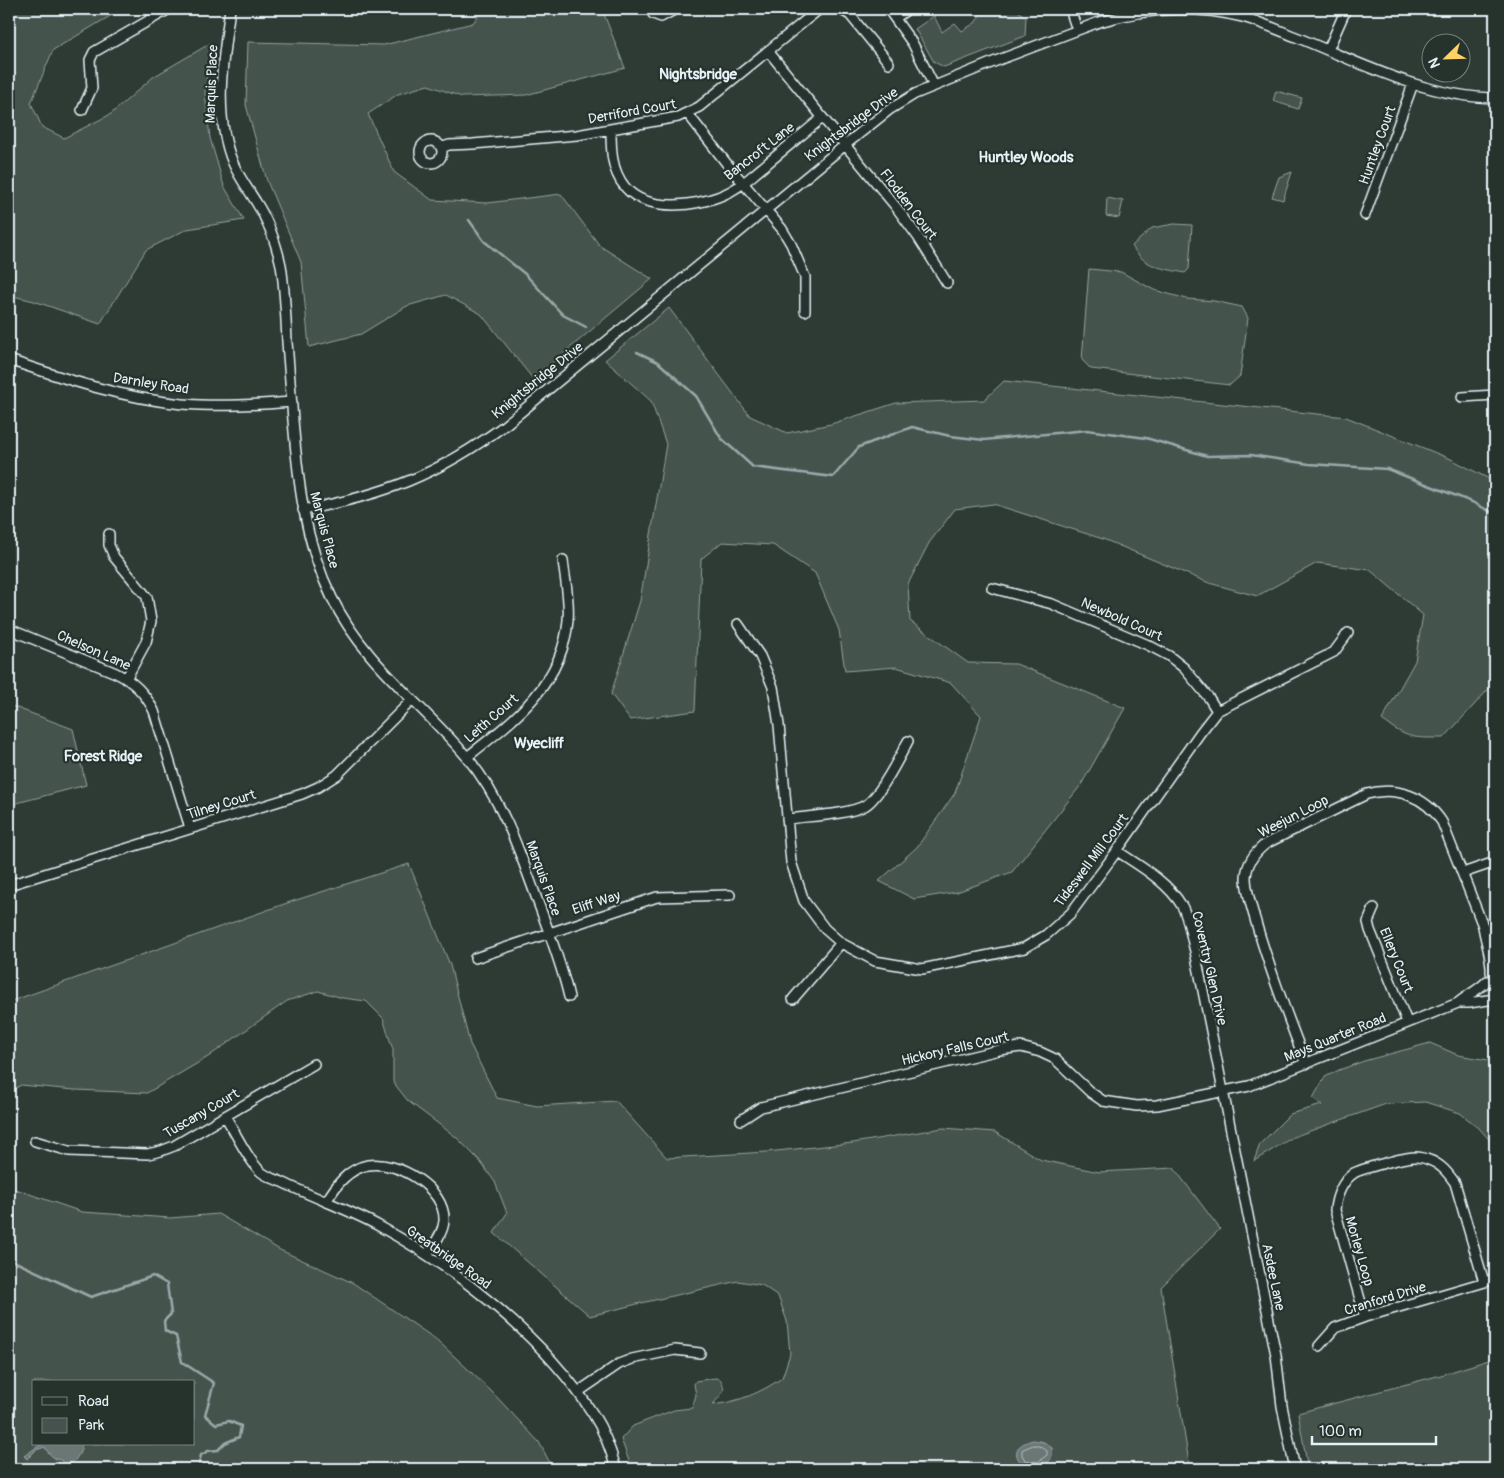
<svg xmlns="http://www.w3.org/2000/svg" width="1504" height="1478" font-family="Pangolin,sans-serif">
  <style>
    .green { fill: #45524e; stroke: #96a2a3; fill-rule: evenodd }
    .water { fill: #6b7775; stroke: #9da8a9 }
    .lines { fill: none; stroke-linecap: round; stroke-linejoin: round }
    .shore { stroke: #b6c0c4; stroke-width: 1 }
    .stream { stroke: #9da8a9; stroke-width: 2.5 }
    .minor-casing { stroke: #e8f1f8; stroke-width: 12 }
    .minor { stroke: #26332d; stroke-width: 9 }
    .labels { text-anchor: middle; stroke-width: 4.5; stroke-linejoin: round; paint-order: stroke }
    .street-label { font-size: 14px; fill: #e8f1f8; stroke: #26332d }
    .neighbourhood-label { font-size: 15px; font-weight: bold; fill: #e8f1f8; stroke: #26332d }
  </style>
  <rect width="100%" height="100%" fill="#2e3b35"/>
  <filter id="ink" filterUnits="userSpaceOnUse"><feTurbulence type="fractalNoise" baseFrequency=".02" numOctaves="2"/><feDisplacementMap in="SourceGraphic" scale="10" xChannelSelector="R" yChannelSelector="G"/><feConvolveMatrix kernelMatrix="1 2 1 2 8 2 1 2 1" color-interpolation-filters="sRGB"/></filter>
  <g filter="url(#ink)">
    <path class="green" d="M 9,9 L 122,9 L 53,50 L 31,103 L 42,127 L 64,138 L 111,114 L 153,77 L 211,43 L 205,93 L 210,138 L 224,186 L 244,220 L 187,229 L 146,250 L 100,324 L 34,301 L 9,295 Z
      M 483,9 L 602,9 L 625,68 L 526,95 L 462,97 L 428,85 L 398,94 L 368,114 L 394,172 L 432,200 L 487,203 L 561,194 L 600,246 L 652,279 L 533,379 L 481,314 L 446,295 L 407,306 L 361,334 L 309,347 L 301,262 L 267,181 L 246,105 L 248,42 L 384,45 L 473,23 Z
      M 984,9 L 1015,9 L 1026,17 L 1025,36 L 944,67 L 934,62 L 915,29 L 934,16 L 942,32 L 955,23 L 962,31 L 975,23 Z
      M 1276,91 L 1302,98 L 1298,109 L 1273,101 Z
      M 1292,172 L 1283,200 L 1272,197 L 1279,177 Z
      M 1107,198 L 1123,201 L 1119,218 L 1106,216 Z
      M 1174,224 L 1192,225 L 1189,269 L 1185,273 C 1162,268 1145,268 1132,246 L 1152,228 Z
      M 1089,269 L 1121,272 L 1154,290 L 1187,299 L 1214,301 L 1242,307 L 1248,318 L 1240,376 L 1230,385 L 1091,369 L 1082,360 Z
      M 669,308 L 750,416 L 787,433 L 831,424 L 896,403 L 984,400 L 1004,381 L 1346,417 L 1451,459 L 1495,482 L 1495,682 L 1444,738 C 1412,738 1408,739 1382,720 L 1415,661 L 1423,615 L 1370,570 L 1317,563 L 1257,596 L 1209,583 L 1103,539 L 993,504 L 955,509 L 929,543 L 908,584 L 910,621 L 968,663 L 1016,664 L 1125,708 L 1081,785 L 1012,872 L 957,892 L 914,899 L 879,881 L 917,847 L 955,793 L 981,716 L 951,683 L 896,667 L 845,671 L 839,630 L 815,573 L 773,545 L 722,542 L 701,559 L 695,711 L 630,720 L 611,694 L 640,601 L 666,444 L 651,401 L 605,360 Z
      M 9,705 L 73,729 L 86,785 L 9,805 Z
      M 409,864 L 450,965 L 470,1044 L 497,1098 L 537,1106 L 616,1101 L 667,1158 L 767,1152 L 853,1143 L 943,1128 L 995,1132 L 1041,1160 L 1099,1172 L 1174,1168 L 1220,1229 L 1161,1287 L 1190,1469 L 632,1469 L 621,1439 L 633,1426 L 674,1410 L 692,1408 L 696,1395 L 694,1384 L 696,1381 L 715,1378 L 720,1379 C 729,1392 719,1395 713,1405 C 741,1401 760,1393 782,1378 L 790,1354 L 787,1321 L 778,1296 L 762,1285 L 738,1281 L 637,1304 L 590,1316 L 494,1233 L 507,1213 L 495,1182 L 479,1160 L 456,1137 L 408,1101 L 393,1082 L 393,1050 L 383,1018 L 366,1001 L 343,998 L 318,991 L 287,1001 L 208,1057 L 147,1093 L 75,1090 L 21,1085 L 9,1092 L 9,1002 L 290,902 Z
      M 1430,1043 L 1458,1055 L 1494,1061 L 1495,1063 L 1495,1146 L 1478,1127 L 1460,1113 L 1425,1102 L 1386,1104 L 1293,1137 L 1254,1161 L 1260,1144 L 1290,1114 L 1322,1105 L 1313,1098 L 1325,1077 L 1339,1070 L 1364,1061 Z
      M 9,1187 L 82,1212 L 170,1218 L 218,1214 L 280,1250 L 353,1283 L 437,1340 L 491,1391 L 539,1442 L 553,1469 L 9,1469 ZM 34,1382 L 194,1382 L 194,1444 L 34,1444 Z
      M 1495,1358 L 1495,1469 L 1308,1469 L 1298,1413 L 1441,1375 Z"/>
    <path class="water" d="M 1033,1440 L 1044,1442 L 1052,1448 C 1053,1455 1052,1459 1047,1463 C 1025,1478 999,1448 1033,1440 Z
      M 44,1444 L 82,1444 C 81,1454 75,1463 65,1466 L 61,1460 C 55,1460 47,1453 45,1447 L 36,1450 L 27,1459 L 24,1456 L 37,1447 Z"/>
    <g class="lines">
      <path class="shore" d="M 1034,1445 L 1042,1447 L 1047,1451 L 1047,1455 L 1038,1462 L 1025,1460 L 1022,1455 L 1022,1450 Z"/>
      <path class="stream" d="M 469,220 L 484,241 L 525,274 L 563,315 L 586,327
        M 637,352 L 658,362 L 696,396 L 721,438 L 753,467 L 833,477 L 859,447 L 912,427 L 950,436 L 984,440 L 1087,430 L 1146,438 L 1207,456 L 1251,455 L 1309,464 L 1387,469 L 1472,502 L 1495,514
        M 9,1259 L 91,1297 L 153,1276 L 167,1284 L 171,1314 L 164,1321 L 165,1331 L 176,1336 L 182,1362 L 214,1383 L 205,1415 L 216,1424 L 229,1421 L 241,1426 L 239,1437 L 225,1443 L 218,1450 L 208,1451 L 201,1455 L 199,1464 L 201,1469"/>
      <defs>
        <path id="minor" d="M 230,9 C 223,58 213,115 233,163 C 239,177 248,189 256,202 C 269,222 276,243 281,265 C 285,291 286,317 287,342 C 289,368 291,394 293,420 C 298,481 304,541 332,598 C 364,663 420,702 466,756 C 502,799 520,852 539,905 C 550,935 562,966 569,997
          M 652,9 L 653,14 L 661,17 L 676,9
          M 840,9 L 850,15 L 889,63
          M 888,9 L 913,44 L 934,86
          M 1070,9 L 1077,30
          M 895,18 L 908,9
          M 1328,50 L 1346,9
          M 768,51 L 896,207 L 918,237 L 947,283
          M 82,110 L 92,88 L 90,60 L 94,52 L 169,9
          M 688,114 L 727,164 L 782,229 L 791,244 L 805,277 L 805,311
          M 611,129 C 611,149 611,170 625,187 C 648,215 709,206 736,188 C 746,182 754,174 763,167 C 783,150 803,134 822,118
          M420 152a11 11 0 1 1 22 0a11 11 0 1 1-22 0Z
          M 441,148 L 449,145 L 473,144 L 577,135 L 678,117 L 699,107 L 817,11 L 821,9
          M 1365,215 L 1413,84
          M 9,360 C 65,379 122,398 182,404 C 219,407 255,405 292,402
          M 1462,397 L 1495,395
          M 303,510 C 384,495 438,475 505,425 L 845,145 L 889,110 L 915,94 L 1001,59 L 1099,22 C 1146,8 1195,5 1242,17 C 1261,22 1278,30 1296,37 C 1360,63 1425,97 1495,98
          M 109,534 L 109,545 L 114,557 L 147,597 L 151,621 L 146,642 L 126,679
          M 992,588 L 1052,604 L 1148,645 L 1169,656 L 1184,668 L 1209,698 L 1217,711
          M 738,624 L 760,656 L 773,687 L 779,725 L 791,862 L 804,901 L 825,929 L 841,943 L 875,961 L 922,969 L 1024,948 L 1046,935 L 1071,913 L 1114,855 L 1200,733 L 1217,711 L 1334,652 L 1348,633
          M 9,629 L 116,673 C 134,682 145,693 154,711 L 190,828
          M 467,757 C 513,721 563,684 568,620 C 570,600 565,580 563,560
          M 787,819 C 808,816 849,815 866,805 C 880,796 900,756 908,741
          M 1117,851 C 1140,866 1168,882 1182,906 C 1189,919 1191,937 1195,951 L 1276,1355 L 1282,1406 L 1295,1469
          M 1463,873 L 1495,862
          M 9,885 L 302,794 L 318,787 L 337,775 L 412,700
          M 1374,908 L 1368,922 L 1370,930 L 1407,1022
          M 475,958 L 657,897 L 730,895
          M 1491,972 C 1492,957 1485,941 1483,926 L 1492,937 L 1495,946
          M 1487,981 C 1479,990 1467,995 1458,1003 L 1469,1003 L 1494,999
          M 793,999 L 841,943
          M 1306,1064 C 1288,1018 1271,973 1257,926 C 1253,911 1246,893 1246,877 C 1247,863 1256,851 1267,843 L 1367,794 C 1396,786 1425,796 1442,822 L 1483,926
          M 225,1116 C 236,1133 245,1155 259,1170 C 264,1176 275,1179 282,1182 C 314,1198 348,1209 379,1226 C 457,1269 545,1338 593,1414 C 604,1431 611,1450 616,1469
          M 741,1120 L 761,1107 L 999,1050 L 1021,1047 L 1040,1052 L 1055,1059 L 1090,1092 L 1103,1101 L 1137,1106 L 1157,1105 L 1249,1086 L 1458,1003
          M 35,1141 L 69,1151 L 148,1154 L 161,1151 L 174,1146 L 314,1064
          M 326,1202 C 336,1185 348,1169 368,1165 C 397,1160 446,1188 444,1221 C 443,1234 433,1245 427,1255
          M 1365,1317 L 1335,1210 C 1336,1197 1342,1181 1354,1173 C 1361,1169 1405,1157 1414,1157 C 1418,1157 1425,1158 1429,1160 C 1441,1164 1448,1173 1455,1183 L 1484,1282
          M 1319,1346 L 1335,1328 L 1365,1317 L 1495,1279
          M 578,1392 L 619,1364 L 632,1359 L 675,1350 L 700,1353"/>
      </defs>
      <use href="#minor" class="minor-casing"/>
      <use href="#minor" class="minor"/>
    </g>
  </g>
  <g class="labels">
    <g class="street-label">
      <text transform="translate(211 84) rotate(-88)" y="5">Marquis Place</text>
      <text transform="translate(632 111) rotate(-10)" y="5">Derriford Court</text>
      <text transform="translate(851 124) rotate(-37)" y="5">Knightsbridge Drive</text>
      <text transform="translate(1377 145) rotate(-70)" y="5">Huntley Court</text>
      <text transform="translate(759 151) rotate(-38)" y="5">Bancroft Lane</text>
      <text transform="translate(909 204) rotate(53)" y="5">Flodden Court</text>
      <text transform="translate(537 380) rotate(-39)" y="5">Knightsbridge Drive</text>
      <text transform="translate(151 383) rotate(9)" y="5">Darnley Road</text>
      <text transform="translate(325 530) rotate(75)" y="5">Marquis Place</text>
      <text transform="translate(1122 619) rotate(24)" y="5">Newbold Court</text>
      <text transform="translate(94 650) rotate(24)" y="5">Chelson Lane</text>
      <text transform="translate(491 718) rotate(-41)" y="5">Leith Court</text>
      <text transform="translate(221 804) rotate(-17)" y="5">Tilney Court</text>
      <text transform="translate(1293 816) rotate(-27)" y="5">Weejun Loop</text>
      <text transform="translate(1091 860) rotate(-53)" y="5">Tideswell Mill Court</text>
      <text transform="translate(544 878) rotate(70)" y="5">Marquis Place</text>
      <text transform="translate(596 902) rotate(-18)" y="5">Eliff Way</text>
      <text transform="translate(1397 960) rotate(68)" y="5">Ellery Court</text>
      <text transform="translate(1210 968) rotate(77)" y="5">Coventry Glen Drive</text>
      <text transform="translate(1335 1037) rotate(-22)" y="5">Mays Quarter Road</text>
      <text transform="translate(955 1048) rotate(-13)" y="5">Hickory Falls Court</text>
      <text transform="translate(201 1113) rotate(-30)" y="5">Tuscany Court</text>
      <text transform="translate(1360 1251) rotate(74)" y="5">Morley Loop</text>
      <text transform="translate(449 1257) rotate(35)" y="5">Greatbridge Road</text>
      <text transform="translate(1274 1277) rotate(78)" y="5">Asdee Lane</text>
      <text transform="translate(1385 1298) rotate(-17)" y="5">Cranford Drive</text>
    </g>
    <g class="neighbourhood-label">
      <text x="698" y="79">Nightsbridge</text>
      <text x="1026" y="162">Huntley Woods</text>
      <text x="539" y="748">Wyecliff</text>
      <text x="103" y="761">Forest Ridge</text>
    </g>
  </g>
  <rect width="1504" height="1478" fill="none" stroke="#26332d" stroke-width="30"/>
  <rect x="15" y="15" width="1474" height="1448" fill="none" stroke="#e8f1f8" stroke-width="2" filter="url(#ink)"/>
  <rect x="32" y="1380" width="162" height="65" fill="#26332d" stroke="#747f7e"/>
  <rect x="42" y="1397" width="25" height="8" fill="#26332d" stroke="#747f7e"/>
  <text x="78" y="1406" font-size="15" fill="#e8f1f8">Road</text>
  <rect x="42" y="1418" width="25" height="15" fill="#45524e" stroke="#747f7e"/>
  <text x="78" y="1430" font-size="15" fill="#e8f1f8">Park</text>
  <g transform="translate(1446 58) rotate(247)"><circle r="24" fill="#26332d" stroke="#747f7e"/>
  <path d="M0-4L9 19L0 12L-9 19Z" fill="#ffd166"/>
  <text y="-8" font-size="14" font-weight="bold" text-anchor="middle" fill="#e8f1f8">N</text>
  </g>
  <path d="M1312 1436v8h124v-8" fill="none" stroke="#e8f1f8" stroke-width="2.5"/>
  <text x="1319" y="1436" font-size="15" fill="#e8f1f8" stroke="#26332d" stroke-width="4" paint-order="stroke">100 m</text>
</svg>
